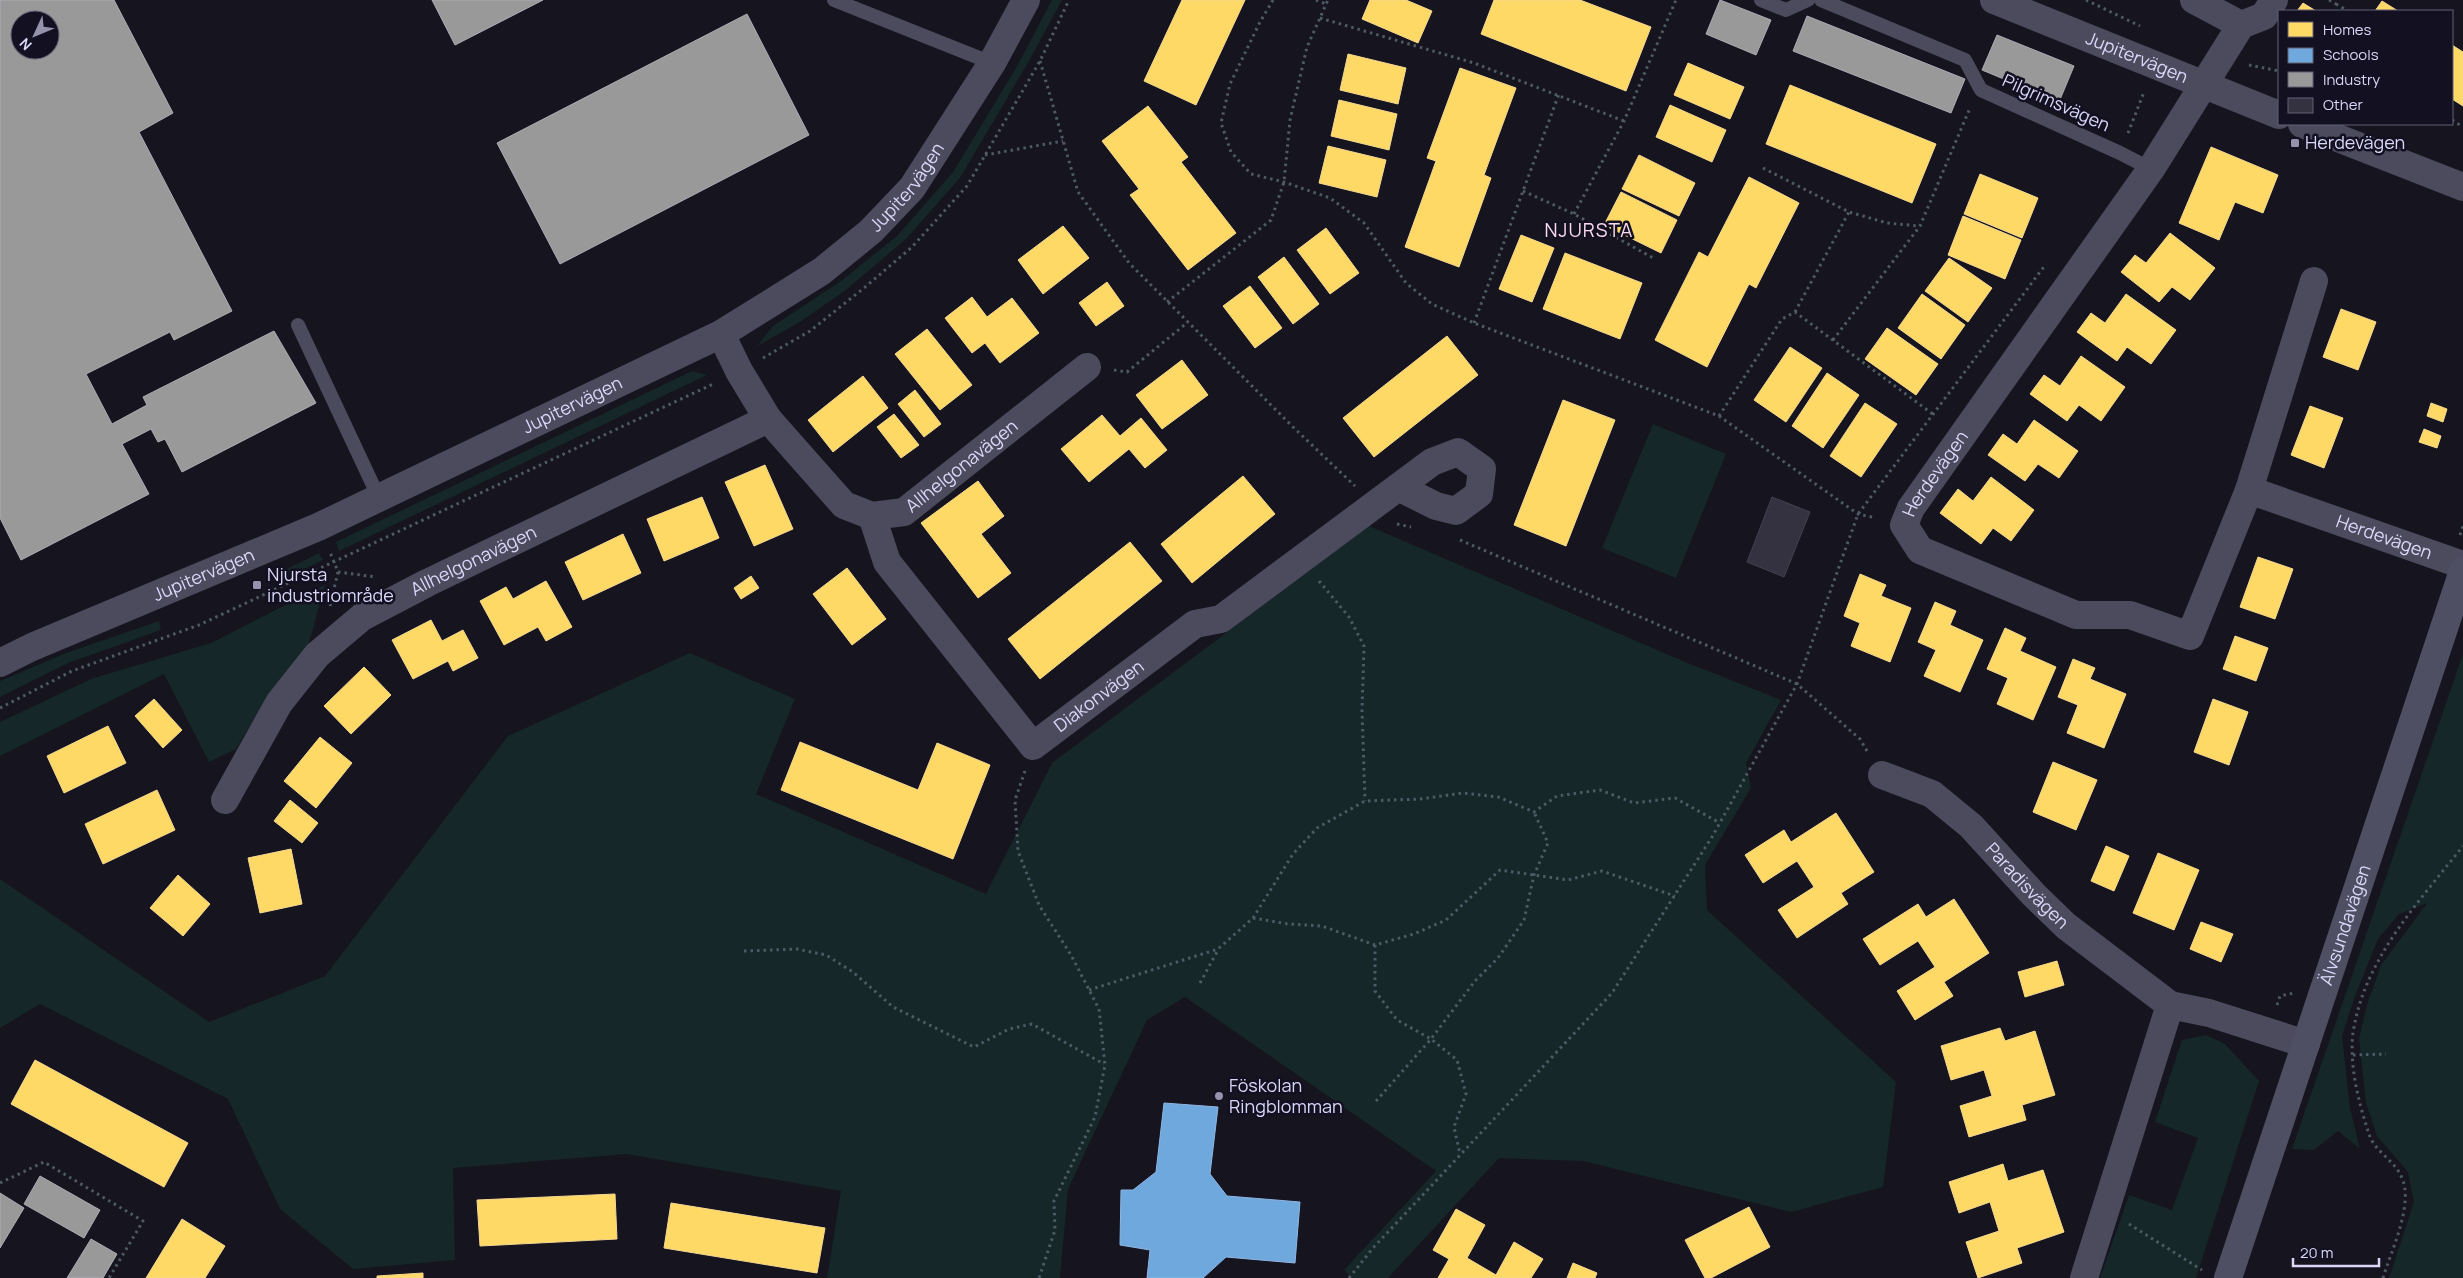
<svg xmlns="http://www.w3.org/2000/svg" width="2463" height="1278" font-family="Manrope,sans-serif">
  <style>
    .green { fill: #152728 }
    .homes { fill: #ffd966; stroke: #f4d892 }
    .schools { fill: #6fa8dc; stroke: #8fb6e5 }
    .industry { fill: #999; stroke: #acacb6; fill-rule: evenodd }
    .building { fill: #343240; stroke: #434150 }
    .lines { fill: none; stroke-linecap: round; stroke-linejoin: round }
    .path { stroke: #4e5a65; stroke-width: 3; stroke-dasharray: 2.5 4; stroke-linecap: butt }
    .lane { stroke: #4c4a5d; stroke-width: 14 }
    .street { stroke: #4c4a5d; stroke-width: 28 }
    .secondary { stroke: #4f4f63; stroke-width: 28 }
    .poi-dot { fill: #9593ac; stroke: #131121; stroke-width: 2 }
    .labels { text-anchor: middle; stroke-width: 5; stroke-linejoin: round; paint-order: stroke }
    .street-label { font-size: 18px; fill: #dad7f9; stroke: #131121 }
    .poi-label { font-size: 18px; fill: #dad7f9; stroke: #131121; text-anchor: start }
    .neighbourhood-label { font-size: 19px; letter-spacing: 1px; fill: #fad9ee; stroke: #131121 }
  </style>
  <rect width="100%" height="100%" fill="#16141e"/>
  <path class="green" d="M 1052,0 L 1062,0 L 1029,61 L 960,178 L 906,239 L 846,290 L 800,322 L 757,346 L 773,326 L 841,281 L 897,236 L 953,172 L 1016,68 Z
    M 692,371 L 707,375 L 339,551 L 336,542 Z
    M 1653,424 L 1726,454 L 1676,578 L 1602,548 Z
    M 1369,526 L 1678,659 L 1781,700 L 1746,763 L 1751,788 L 1705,865 L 1707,910 L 1896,1082 L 1883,1187 L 1791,1212 L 1583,1161 L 1499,1158 L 1388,1278 L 1352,1278 L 1344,1270 L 1436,1171 L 1185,997 L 1147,1020 L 1068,1189 L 1060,1278 L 827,1278 L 841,1191 L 627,1154 L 453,1168 L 455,1260 L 353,1269 L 280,1209 L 228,1099 L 40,1004 L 0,1028 L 0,879 L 209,1022 L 325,976 L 508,736 L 690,653 L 795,699 L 756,794 L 986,894 L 1052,763 Z
    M 319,553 L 323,560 L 278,582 L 276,574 Z
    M 325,585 L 308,647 L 267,697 L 236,749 L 209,762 L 164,674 L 0,756 L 0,722 L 91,679 L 211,643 Z
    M 159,621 L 161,630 L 68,663 L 0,697 L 0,681 L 66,653 Z
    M 2463,654 L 2463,1278 L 2389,1278 L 2414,1202 L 2408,1172 L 2377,1136 L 2366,1103 L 2359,1039 L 2367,1005 L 2381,965 L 2427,903 L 2399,914 L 2378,939 L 2355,996 L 2342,1036 L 2350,1108 L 2360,1149 L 2338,1131 L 2314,1150 L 2292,1149 Z
    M 2206,1035 L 2225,1044 L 2259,1081 L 2196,1278 L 2100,1278 L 2129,1195 L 2172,1210 L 2198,1138 L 2155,1122 L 2182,1040 Z"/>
  <path class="homes" d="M 1182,0 L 1245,0 L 1196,105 L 1144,81 Z
    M 1370,0 L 1406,0 L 1432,11 L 1418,43 L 1362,19 Z
    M 1494,0 L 1580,0 L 1651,27 L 1626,91 L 1481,34 Z
    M 2382,1 L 2398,11 L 2375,11 Z
    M 2303,3 L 2316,11 L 2297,11 Z
    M 2452,45 L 2463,52 L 2463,106 L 2452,99 Z
    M 1348,54 L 1406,68 L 1398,104 L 1340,90 Z
    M 1688,63 L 1744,87 L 1730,119 L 1674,95 Z
    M 1460,68 L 1516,88 L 1484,175 L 1491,178 L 1459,267 L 1405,247 L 1436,161 L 1427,158 Z
    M 1790,85 L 1936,144 L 1912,203 L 1766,144 Z
    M 1339,100 L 1397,114 L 1389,150 L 1331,136 Z
    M 1670,105 L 1726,130 L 1712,162 L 1656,137 Z
    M 1148,106 L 1188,157 L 1181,162 L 1236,233 L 1188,270 L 1130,195 L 1139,189 L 1102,141 Z
    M 1328,146 L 1386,160 L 1377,197 L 1319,183 Z
    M 2211,147 L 2278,175 L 2263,213 L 2235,202 L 2219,240 L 2179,223 Z
    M 1639,155 L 1695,183 L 1679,216 L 1622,189 Z
    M 1980,174 L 2038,198 L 2022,238 L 1964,214 Z
    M 1749,177 L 1799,203 L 1756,288 L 1749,284 L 1707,367 L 1655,340 L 1699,252 L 1708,257 Z
    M 1621,192 L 1677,220 L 1661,253 L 1604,225 Z
    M 1963,216 L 2021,240 L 2005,279 L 1948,255 Z
    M 1063,226 L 1089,258 L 1043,294 L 1018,260 Z
    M 1326,228 L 1359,273 L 1330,294 L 1297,250 Z
    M 2170,233 L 2215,268 L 2190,300 L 2172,287 L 2159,302 L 2121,272 L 2135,255 L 2146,263 Z
    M 1521,235 L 1554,248 L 1532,302 L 1499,289 Z
    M 1565,253 L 1642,283 L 1620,339 L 1543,309 Z
    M 1284,257 L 1319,304 L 1293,324 L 1258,277 Z
    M 1949,258 L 1992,288 L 1968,322 L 1925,291 Z
    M 1107,282 L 1124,306 L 1096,326 L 1079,303 Z
    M 1250,286 L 1282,328 L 1255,348 L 1223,306 Z
    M 1922,294 L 1965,325 L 1941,359 L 1898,328 Z
    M 2126,294 L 2176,330 L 2151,364 L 2127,347 L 2117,361 L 2077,332 L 2091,313 L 2105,323 Z
    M 972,297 L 987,317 L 1012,298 L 1039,333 L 1000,363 L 985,343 L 972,353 L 945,318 Z
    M 2341,309 L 2376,322 L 2358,370 L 2323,357 Z
    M 1887,328 L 1938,364 L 1916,395 L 1865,359 Z
    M 927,329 L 972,385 L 940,410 L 895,354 Z
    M 1447,336 L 1478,375 L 1374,457 L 1343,418 Z
    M 1790,347 L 1822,368 L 1786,422 L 1754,400 Z
    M 2081,356 L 2125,387 L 2101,421 L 2079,405 L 2067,421 L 2030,394 L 2044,375 L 2060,386 Z
    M 1182,360 L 1208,395 L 1162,429 L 1136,395 Z
    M 1827,373 L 1859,395 L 1823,448 L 1792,426 Z
    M 863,376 L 888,408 L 833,452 L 808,420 Z
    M 915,390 L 941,424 L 924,437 L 898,404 Z
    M 1563,400 L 1615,420 L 1566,546 L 1514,525 Z
    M 1865,403 L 1897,424 L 1861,477 L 1830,456 Z
    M 2431,403 L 2447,409 L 2443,422 L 2427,416 Z
    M 2310,406 L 2343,418 L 2324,468 L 2291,455 Z
    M 894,414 L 919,445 L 901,458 L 877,427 Z
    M 1102,415 L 1120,436 L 1141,418 L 1167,450 L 1145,468 L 1129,449 L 1089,482 L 1061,449 Z
    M 2034,420 L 2078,451 L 2059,478 L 2038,464 L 2025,481 L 1988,455 L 2003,434 L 2017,444 Z
    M 2424,429 L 2441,436 L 2437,448 L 2419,442 Z
    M 765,465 L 793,529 L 754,546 L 725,482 Z
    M 1243,476 L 1275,514 L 1192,583 L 1161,544 Z
    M 1991,477 L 2034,510 L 2011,541 L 1993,528 L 1981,544 L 1940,513 L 1958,489 L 1973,501 Z
    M 978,481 L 1004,516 L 981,534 L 1011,573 L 978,598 L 921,523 Z
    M 702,497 L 719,538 L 664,561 L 647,519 Z
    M 623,534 L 641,573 L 583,600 L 565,562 Z
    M 1130,542 L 1162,581 L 1040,679 L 1008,639 Z
    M 2258,557 L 2293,569 L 2275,619 L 2240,607 Z
    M 847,568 L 886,619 L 852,645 L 813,594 Z
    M 1860,574 L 1886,585 L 1881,596 L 1911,608 L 1890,662 L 1851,646 L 1860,623 L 1844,616 Z
    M 751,576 L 759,588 L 741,599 L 734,588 Z
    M 546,581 L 572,627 L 546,641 L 538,627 L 504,645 L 480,601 L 506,587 L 513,599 Z
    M 1935,602 L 1956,611 L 1950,625 L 1983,640 L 1960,692 L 1924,676 L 1936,650 L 1918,642 Z
    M 431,620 L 442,641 L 463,630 L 478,658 L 453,671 L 448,661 L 413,679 L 392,640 Z
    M 2005,628 L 2026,638 L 2020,651 L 2056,667 L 2033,720 L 1997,704 L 2008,678 L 1987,669 Z
    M 2235,636 L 2268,648 L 2256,681 L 2223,669 Z
    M 2073,659 L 2095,668 L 2090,679 L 2126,694 L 2104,748 L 2067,733 L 2078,705 L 2058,697 Z
    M 364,667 L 391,695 L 351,734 L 324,706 Z
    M 154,699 L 182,730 L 163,748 L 135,716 Z
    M 2213,699 L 2248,712 L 2229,765 L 2194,752 Z
    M 108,726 L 126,763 L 64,793 L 47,756 Z
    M 320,737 L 352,763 L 316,808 L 284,781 Z
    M 800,742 L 918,790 L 937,743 L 990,765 L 953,859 L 781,790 Z
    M 2053,762 L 2097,780 L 2076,830 L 2033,812 Z
    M 157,790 L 175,830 L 103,864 L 85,824 Z
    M 290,800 L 318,823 L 302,843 L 274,821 Z
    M 1836,813 L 1874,872 L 1841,893 L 1848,904 L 1797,938 L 1778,910 L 1814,887 L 1797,861 L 1763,883 L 1745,855 L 1784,830 L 1791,842 Z
    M 2106,846 L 2129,856 L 2114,891 L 2091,881 Z
    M 291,849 L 302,904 L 260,913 L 248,858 Z
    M 2158,853 L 2199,870 L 2174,930 L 2133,913 Z
    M 178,875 L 210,904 L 183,936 L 150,908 Z
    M 1954,899 L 1989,953 L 1944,982 L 1953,996 L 1915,1020 L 1897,991 L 1935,967 L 1918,941 L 1880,965 L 1863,939 L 1918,904 L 1926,917 Z
    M 2201,922 L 2233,934 L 2221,962 L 2190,949 Z
    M 2057,961 L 2064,985 L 2025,997 L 2018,972 Z
    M 2000,1028 L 2005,1041 L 2035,1031 L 2055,1095 L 2022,1105 L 2026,1120 L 1969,1137 L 1960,1106 L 1992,1096 L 1984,1070 L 1951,1080 L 1941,1046 Z
    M 35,1060 L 188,1143 L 164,1187 L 11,1104 Z
    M 2003,1164 L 2008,1181 L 2043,1170 L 2064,1232 L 2017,1248 L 2022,1263 L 1978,1278 L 1966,1242 L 1999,1231 L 1990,1202 L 1959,1213 L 1949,1182 Z
    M 615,1194 L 617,1239 L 480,1246 L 477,1200 Z
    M 671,1203 L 825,1228 L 817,1273 L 664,1248 Z
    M 1749,1207 L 1770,1247 L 1711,1278 L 1705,1278 L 1685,1240 Z
    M 1456,1209 L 1485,1225 L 1467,1258 L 1496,1275 L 1514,1242 L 1543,1259 L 1531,1278 L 1438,1278 L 1449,1259 L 1433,1250 Z
    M 182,1219 L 225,1246 L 205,1278 L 146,1278 Z
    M 1573,1263 L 1597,1273 L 1595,1278 L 1567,1278 Z
    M 423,1273 L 423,1278 L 377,1278 L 377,1276 Z"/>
  <path class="schools" d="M 1164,1103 L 1218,1107 L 1210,1174 L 1227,1196 L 1300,1202 L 1295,1263 L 1226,1257 L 1203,1278 L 1147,1278 L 1150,1250 L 1120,1245 L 1121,1190 L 1133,1190 L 1156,1172 Z"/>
  <path class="industry" d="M 0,0 L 114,0 L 173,113 L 139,132 L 232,311 L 174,340 L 170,332 L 86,374 L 112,424 L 147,405 L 143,397 L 274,331 L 316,403 L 182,472 L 165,439 L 158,442 L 151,429 L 122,444 L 149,494 L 21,560 L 0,518 ZM 20,20 L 50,20 L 50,50 L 20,50 Z
    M 432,0 L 543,0 L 455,45 Z
    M 1720,0 L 1771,20 L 1756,55 L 1706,34 Z
    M 747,14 L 809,135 L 560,264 L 497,143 Z
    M 1807,16 L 1965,79 L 1951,113 L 1793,51 Z
    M 1997,35 L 2074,66 L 2059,102 L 1982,70 Z
    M 40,1176 L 100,1210 L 84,1238 L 24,1204 Z
    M 0,1193 L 24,1208 L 0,1248 Z
    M 91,1239 L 117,1254 L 103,1278 L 67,1278 Z"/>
  <path class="building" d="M 1772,497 L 1810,512 L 1784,577 L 1747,562 Z"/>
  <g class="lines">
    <path class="path" d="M 1273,0 L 1260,22 L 1230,84 L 1221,123 L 1231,152 L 1251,174 L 1284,182 L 1330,198 L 1364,223 L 1406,283 L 1432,304 L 1474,323 L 1719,416 L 1858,514 L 1876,518
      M 1316,0 L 1326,4
      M 2086,0 L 2140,26
      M 2329,0 L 2336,4 L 2338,0
      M 2336,4 L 2348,11
      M 1320,18 L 1474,63 L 1624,121
      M 1040,61 L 1078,192 L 1129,263 L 1294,428 L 1355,486
      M 2249,65 L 2279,71
      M 2452,120 L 2463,127
      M 2128,133 L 2144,92
      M 985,155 L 1063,141
      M 1763,168 L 1849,212 L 1887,223 L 1919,226
      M 1523,191 L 1574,214 L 1655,259
      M 1574,214 L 1624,121 L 1676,0
      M 1167,302 L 1271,220 L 1284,182 L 1290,120 L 1307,47 L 1328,0
      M 1795,312 L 1849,212
      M 1474,323 L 1559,94
      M 1833,340 L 1920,226 L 1970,108
      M 763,358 L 810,331 L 864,288 L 912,247 L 967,186 L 1040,61 L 1069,0
      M 1114,370 L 1127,372 L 1188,322
      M 1719,416 L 1782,319 L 1795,312 L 1934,415
      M 1397,524 L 1411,527
      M 2460,535 L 2463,526
      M 1460,540 L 1797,684 L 1860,739 L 1867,751
      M 338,572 L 376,577
      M 1319,581 L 1349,617 L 1364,646 L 1362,710 L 1365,801
      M 330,606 L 338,572 L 330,552
      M 0,708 L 72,671 L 199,625 L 713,384
      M 1025,771 L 1015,800 L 1018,851 L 1039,905 L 1071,955 L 1099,1009 L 1105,1065 L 1095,1117 L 1054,1201 L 1055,1230 L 1039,1278
      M 1253,918 L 1288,924 L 1322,926 L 1375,945 L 1414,934 L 1446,920 L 1500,870 L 1568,880 L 1602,871 L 1675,896
      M 1375,945 L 1375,991 L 1397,1020 L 1431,1039 L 1457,1060 L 1466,1094 L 1454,1127 L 1460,1154
      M 744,951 L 797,949 L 826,955 L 853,972 L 893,1007 L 974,1047 L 1009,1029 L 1032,1024 L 1104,1064
      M 1200,983 L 1218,950
      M 1089,990 L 1218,949 L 1253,918 L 1293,854 L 1317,828 L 1365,801 L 1420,799 L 1463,793 L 1498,797 L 1534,812 L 1557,796 L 1600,790 L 1634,803 L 1675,798 L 1720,823
      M 2277,1005 L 2280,996 L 2294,993
      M 2353,1055 L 2386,1054
      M 1376,1101 L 1431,1039 L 1475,981 L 1498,958 L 1524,920 L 1534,875 L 1548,843 L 1534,812
      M 0,1183 L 44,1162 L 143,1221 L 109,1278
      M 2129,1224 L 2202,1270
      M 1349,1278 L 1373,1248 L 1612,993 L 1712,837 L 1797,684 L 1858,514 L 2046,264
      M 2383,1278 C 2391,1251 2415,1202 2401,1176 C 2394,1160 2374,1151 2369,1134 C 2359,1104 2349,1066 2353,1033 C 2364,959 2418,903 2463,846"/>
    <path class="lane" d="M 834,0 L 992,63
      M 1761,0 L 1786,10 L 1808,0
      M 1821,0 L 1965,60 L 1981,90 L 2120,153 L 2151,169
      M 298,325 L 379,498"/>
    <g class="street">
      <path id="s1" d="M 1994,0 L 2279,115"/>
      <path d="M 2194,0 L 2241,25"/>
      <path d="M 2302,124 L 2463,187"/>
      <path id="s2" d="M 2314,281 L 2249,490 L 2463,565"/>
      <path id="s3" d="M 721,334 L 739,371 L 768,419 L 844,505 L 872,516 L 904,512 L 1087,367"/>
      <path id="s4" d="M 2249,490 L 2190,636 L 2130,615 L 2076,615 L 1920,550 L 1904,525 L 1911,508 L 2151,169 L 2241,25 L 2264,16 L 2274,0"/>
      <path id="s5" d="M 872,516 L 887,562 L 1033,746 L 1195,624 L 1221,619 L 1432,462 L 1458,452 L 1482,469 L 1479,494 L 1456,511 L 1436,506 L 1398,487"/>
      <path id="s6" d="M 0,663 L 32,647 L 318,527 L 721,334 L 822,271 L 871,231 L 912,188 L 992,63 L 1026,0"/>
      <path id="s7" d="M 1882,775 L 1932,794 L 1971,826 L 2034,895 L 2066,926 L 2170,1005 L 2209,1013 L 2306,1044"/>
      <path id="s8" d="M 225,800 L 279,703 L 317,655 L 362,617 L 427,583 L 768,419"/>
      <path d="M 2084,1278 L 2170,1005"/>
    </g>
    <path class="secondary" id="s9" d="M 2228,1278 L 2463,571"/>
  </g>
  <g class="poi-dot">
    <rect x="2290" y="138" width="10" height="10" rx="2.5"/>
    <rect x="252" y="580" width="10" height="10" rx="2.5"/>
    <circle cx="1219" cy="1096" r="5"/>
  </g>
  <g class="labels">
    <g class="street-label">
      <text dy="6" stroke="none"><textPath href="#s1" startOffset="154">Jupitervägen</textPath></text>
      <text transform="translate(2056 103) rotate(24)" y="6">Pilgrimsvägen</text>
      <text dy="6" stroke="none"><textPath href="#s6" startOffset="1032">Jupitervägen</textPath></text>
      <text dy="6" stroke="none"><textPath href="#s6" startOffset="628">Jupitervägen</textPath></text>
      <text dy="6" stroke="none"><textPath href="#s3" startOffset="348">Allhelgonavägen</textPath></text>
      <text dy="6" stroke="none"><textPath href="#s4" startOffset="534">Herdevägen</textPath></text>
      <text dy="6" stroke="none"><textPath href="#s2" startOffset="362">Herdevägen</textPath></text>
      <text dy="6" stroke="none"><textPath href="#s8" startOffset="356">Allhelgonavägen</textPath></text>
      <text dy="6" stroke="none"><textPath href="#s6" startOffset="222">Jupitervägen</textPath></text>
      <text dy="6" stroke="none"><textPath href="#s5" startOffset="366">Diakonvägen</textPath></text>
      <text dy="6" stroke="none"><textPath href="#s7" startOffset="186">Paradisvägen</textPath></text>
      <text dy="6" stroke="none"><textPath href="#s9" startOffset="372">Älvsundavägen</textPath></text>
    </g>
    <g class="poi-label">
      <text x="2305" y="149">Herdevägen</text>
      <text x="267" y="581">Njursta<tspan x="267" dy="21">industriområde</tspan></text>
      <text x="1229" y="1092">Föskolan<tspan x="1229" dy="21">Ringblomman</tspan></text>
    </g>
    <g class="neighbourhood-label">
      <text x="1589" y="237">NJURSTA</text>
    </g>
  </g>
  <rect x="2278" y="10" width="175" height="115" fill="#131121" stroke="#636077"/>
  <rect x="2288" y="22" width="25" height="15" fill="#ffd966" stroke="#636077"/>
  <text x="2323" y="35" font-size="15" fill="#dad7f9">Homes</text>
  <rect x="2288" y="48" width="25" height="15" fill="#6fa8dc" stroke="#636077"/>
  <text x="2323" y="60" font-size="15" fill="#dad7f9">Schools</text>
  <rect x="2288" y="72" width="25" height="15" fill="#999999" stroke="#636077"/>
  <text x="2323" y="85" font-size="15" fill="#dad7f9">Industry</text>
  <rect x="2288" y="98" width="25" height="15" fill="#343240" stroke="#636077"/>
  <text x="2323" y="110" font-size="15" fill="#dad7f9">Other</text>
  <g transform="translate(35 35) rotate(226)"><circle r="24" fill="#131121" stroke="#636077"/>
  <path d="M0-4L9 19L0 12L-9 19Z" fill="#9593ac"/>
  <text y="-8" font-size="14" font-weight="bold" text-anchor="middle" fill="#dad7f9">N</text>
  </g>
  <path d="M2293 1258v8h86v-8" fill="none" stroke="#dad7f9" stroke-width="2.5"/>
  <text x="2300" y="1258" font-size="15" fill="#dad7f9" stroke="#131121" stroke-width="4" paint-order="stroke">20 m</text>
</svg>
